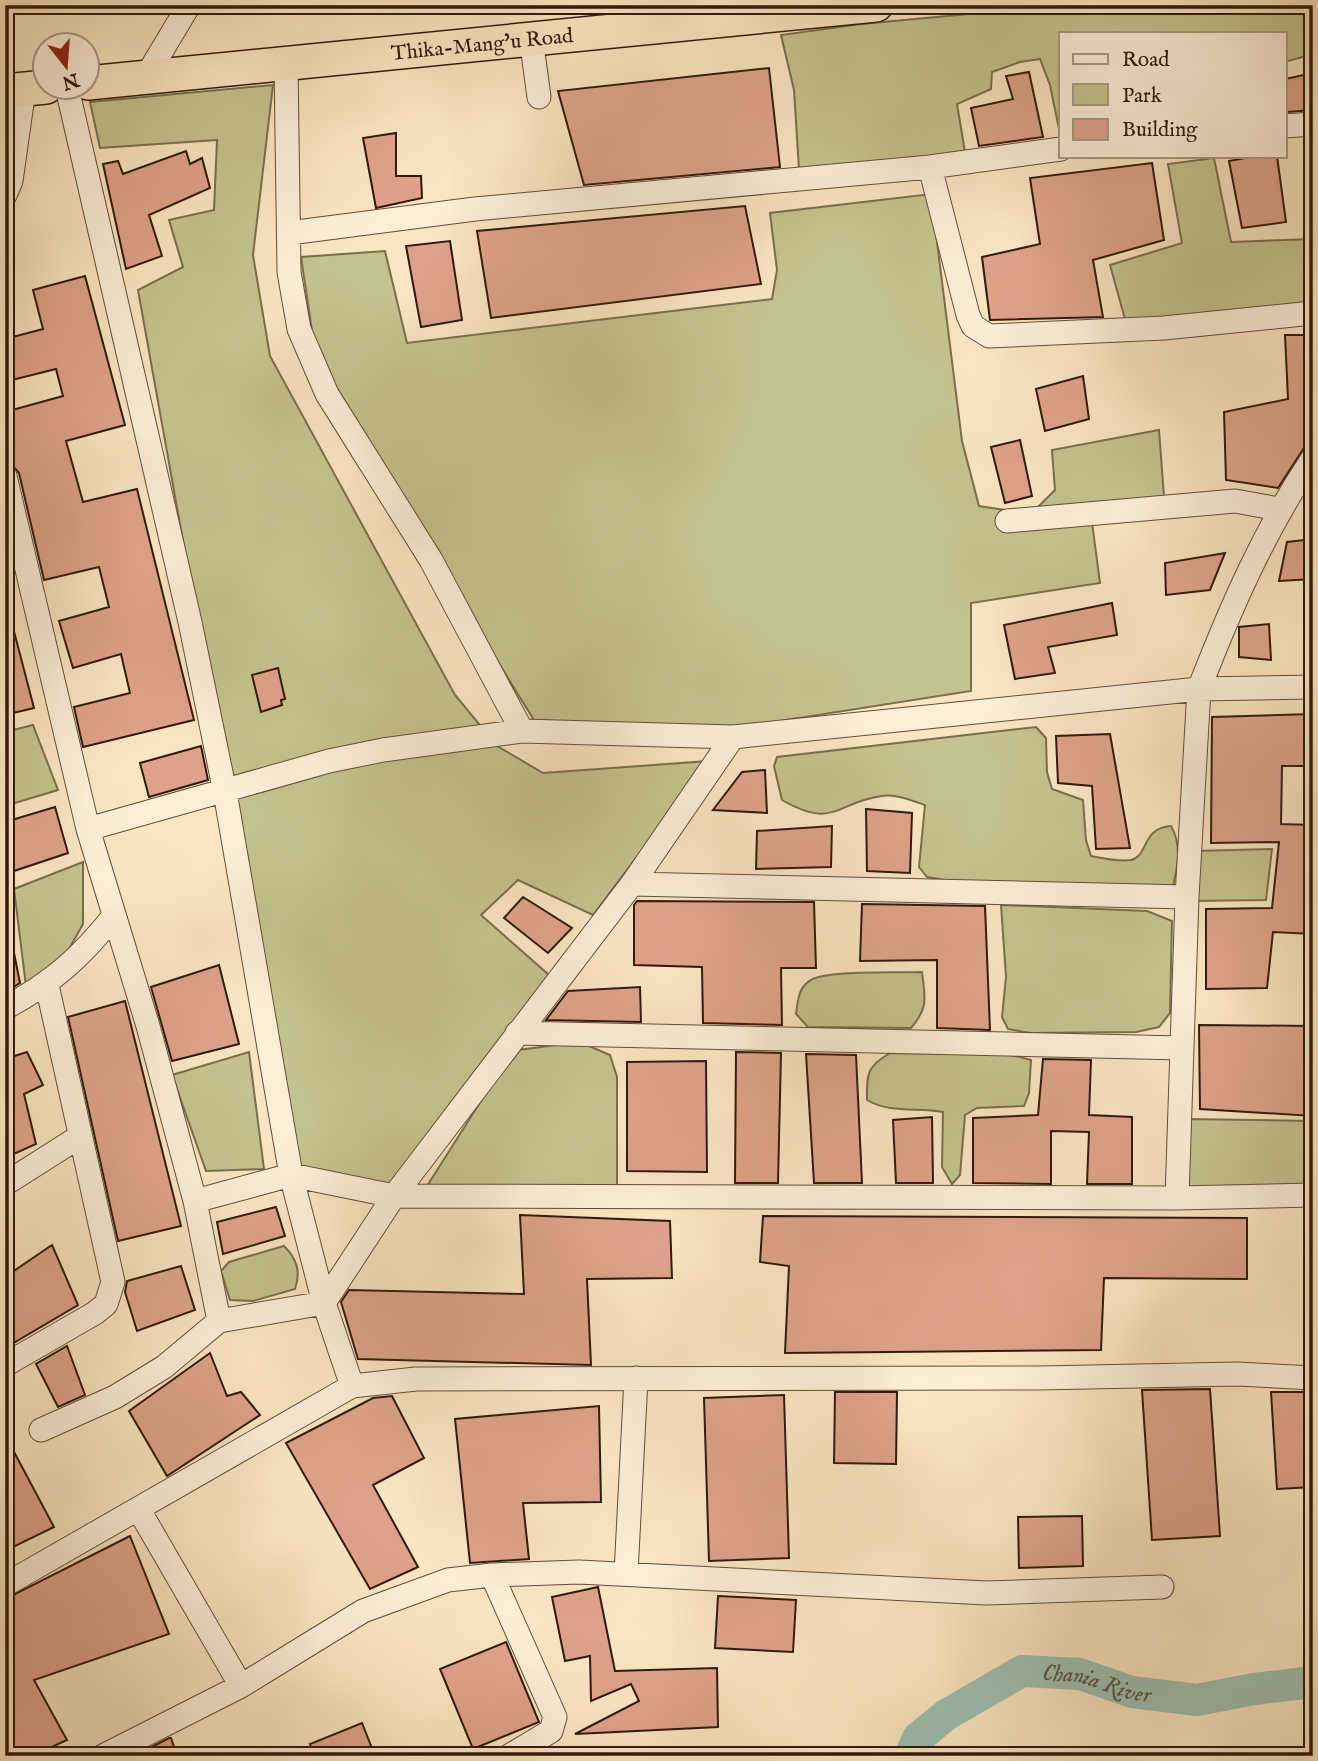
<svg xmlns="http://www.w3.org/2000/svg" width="1318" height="1761" font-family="'IM FELL English',serif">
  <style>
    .green { fill: #c4c28e; stroke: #7a6e4d; stroke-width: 2 }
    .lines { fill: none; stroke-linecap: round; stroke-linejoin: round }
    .river { stroke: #9ebfb0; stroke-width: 32 }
    .building { fill: #dda289; stroke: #31190c; stroke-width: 2 }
    .minor-casing { stroke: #634c39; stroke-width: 25 }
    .highway-casing { stroke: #31190c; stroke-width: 36 }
    .minor { stroke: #fbeed7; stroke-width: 23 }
    .highway { stroke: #f9e5c1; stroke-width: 33 }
    .labels { text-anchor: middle; stroke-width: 6; stroke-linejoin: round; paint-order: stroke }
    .street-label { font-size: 21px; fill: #31190c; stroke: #fbeed7 }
    .water-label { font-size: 23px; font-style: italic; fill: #575345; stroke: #fbeed7 }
  </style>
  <rect width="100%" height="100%" fill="#f9e5c1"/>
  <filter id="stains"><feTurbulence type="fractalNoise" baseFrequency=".00286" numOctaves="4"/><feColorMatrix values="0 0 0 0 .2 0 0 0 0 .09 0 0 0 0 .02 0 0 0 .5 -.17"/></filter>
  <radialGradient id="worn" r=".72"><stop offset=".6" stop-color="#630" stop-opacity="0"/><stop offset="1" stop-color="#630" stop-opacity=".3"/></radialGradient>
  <path class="green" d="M 1067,5 L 1313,5 L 1313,54 L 1285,62 L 1285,33 L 1061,33 L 1061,139 L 1050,85 L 1040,59 L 1020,62 L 992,72 L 991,89 L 957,104 L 966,158 L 799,170 L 794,90 L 781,35 L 861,24 Z
    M 273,85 L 253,255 L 270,356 L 455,695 L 497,746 L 543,773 L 709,761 L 593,915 L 518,880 L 481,915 L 549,975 L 401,1189 L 297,1177 L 138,290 L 183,267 L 169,220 L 214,210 L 217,140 L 100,148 L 90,102 Z
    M 1214,158 L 1231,242 L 1313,239 L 1313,309 L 1128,330 L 1110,265 L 1182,243 L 1168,164 Z
    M 931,194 L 962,441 L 979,506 L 1031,514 L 1055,490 L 1052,450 L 1159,430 L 1165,510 L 1091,515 L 1100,583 L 971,603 L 971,691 L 715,731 L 539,728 L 425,545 L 315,351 L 301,257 L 385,251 L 407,343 L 772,299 L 777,270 L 770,213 Z
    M 33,725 L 58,790 L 5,806 L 5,732 Z
    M 1036,727 L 1046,738 L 1047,772 L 1052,789 L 1083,800 L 1086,840 L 1091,856 C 1102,858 1119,862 1131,860 C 1149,856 1141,828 1171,826 C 1182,845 1178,866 1173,886 L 951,881 L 927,877 L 919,867 L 925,805 C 911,800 896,794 882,796 C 836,802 834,830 782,800 L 774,766 L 777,757 Z
    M 1272,849 L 1266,900 L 1195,901 L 1194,851 Z
    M 83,862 L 83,924 L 58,969 L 27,994 L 14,889 Z
    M 1001,905 L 1147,911 L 1172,921 L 1170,1013 L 1159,1027 L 1136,1032 L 1030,1033 L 1008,1029 L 1002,1017 L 1006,977 Z
    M 922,972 C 925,998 929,1007 911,1028 L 808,1027 L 796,1014 C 798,1001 798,987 811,980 C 828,970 899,973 922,972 Z
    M 564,1044 L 589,1046 L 610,1055 L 617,1077 L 617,1185 L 550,1189 L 427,1186 L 488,1090 L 518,1050 Z
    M 249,1052 L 264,1169 L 206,1171 L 172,1075 Z
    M 890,1053 L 1008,1054 L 1031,1060 L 1029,1093 L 1024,1106 L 977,1108 L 965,1115 L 960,1175 L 952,1184 L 942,1167 L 943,1112 C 917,1107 891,1114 867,1100 C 867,1074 866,1067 890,1053 Z
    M 1185,1119 L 1313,1121 L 1313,1189 L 1184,1191 Z
    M 284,1246 C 297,1259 301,1271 295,1289 L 253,1301 L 230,1300 L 221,1271 L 229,1262 Z"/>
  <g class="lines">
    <path class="river" id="s1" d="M 910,1756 L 918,1738 L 946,1715 L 1022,1671 L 1080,1674 L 1132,1692 L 1197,1700 L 1254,1689 L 1313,1682"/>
  </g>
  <path class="building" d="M 769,68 L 780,167 L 584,185 L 558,91 Z
    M 1029,72 L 1043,137 L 979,146 L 971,108 L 1013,99 L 1006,76 Z
    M 1313,73 L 1313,110 L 1288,112 L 1285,107 L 1285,79 Z
    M 396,133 L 396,176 L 421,176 L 422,198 L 376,208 L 363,138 Z
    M 186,151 L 190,164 L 202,158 L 210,188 L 149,215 L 162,256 L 126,269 L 103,164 L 118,161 L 123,174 Z
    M 1256,156 L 1277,156 L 1286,222 L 1242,228 L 1229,161 Z
    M 1152,163 L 1164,240 L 1093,260 L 1103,317 L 990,320 L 982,257 L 1040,244 L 1030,178 Z
    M 745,206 L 761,284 L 491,318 L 477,231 Z
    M 450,241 L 462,320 L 421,327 L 406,246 Z
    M 85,276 L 125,425 L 66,441 L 83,502 L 137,489 L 194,720 L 83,747 L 74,707 L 130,693 L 121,654 L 73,668 L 59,621 L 109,607 L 99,567 L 44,580 L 19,473 L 12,465 L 5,438 L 5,412 L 63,396 L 56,369 L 8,381 L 5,339 L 43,329 L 33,290 Z
    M 1285,335 L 1313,335 L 1313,434 L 1278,488 L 1226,480 L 1224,412 L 1288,399 Z
    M 1083,376 L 1089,419 L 1045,431 L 1036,389 Z
    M 1020,440 L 1032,496 L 1005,503 L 991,447 Z
    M 1313,539 L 1313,579 L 1279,581 L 1287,542 Z
    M 1225,553 L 1210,590 L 1166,595 L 1165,563 Z
    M 1112,603 L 1117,635 L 1048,647 L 1055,673 L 1015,679 L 1004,625 Z
    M 10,616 L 34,708 L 5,715 L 5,617 Z
    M 1269,624 L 1271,660 L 1239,657 L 1239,627 Z
    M 278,668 L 285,699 L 281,700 L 282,705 L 261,712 L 252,675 Z
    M 1313,714 L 1313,766 L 1282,766 L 1281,824 L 1313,825 L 1313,934 L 1273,932 L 1267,988 L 1206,989 L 1206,909 L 1272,908 L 1279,842 L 1211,843 L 1212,717 Z
    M 1110,734 L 1130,848 L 1096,849 L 1092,786 L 1058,783 L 1056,736 Z
    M 201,746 L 208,780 L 149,797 L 140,763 Z
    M 765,770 L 767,813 L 713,810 L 742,772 Z
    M 55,807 L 68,853 L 5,874 L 5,822 Z
    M 866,809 L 912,813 L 910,873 L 867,871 Z
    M 832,826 L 831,867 L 756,869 L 757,831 Z
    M 523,897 L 572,928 L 548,953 L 504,918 Z
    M 637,901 L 814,902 L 816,968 L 781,968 L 782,1025 L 703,1023 L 702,967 L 634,965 L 634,905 Z
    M 862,904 L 985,906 L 990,1030 L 937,1028 L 937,960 L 860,961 Z
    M 12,943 L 20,983 L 5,992 L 5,944 Z
    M 219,965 L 239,1044 L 172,1061 L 151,987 Z
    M 640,987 L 641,1022 L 546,1020 L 568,991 Z
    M 125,1001 L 181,1226 L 118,1241 L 68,1017 Z
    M 1199,1025 L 1313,1026 L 1313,1116 L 1200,1109 Z
    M 27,1052 L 43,1085 L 24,1094 L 36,1144 L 5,1158 L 5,1059 Z
    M 736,1052 L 781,1053 L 778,1183 L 735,1183 Z
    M 806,1054 L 856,1055 L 862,1183 L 814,1183 Z
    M 1043,1059 L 1091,1060 L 1089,1115 L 1132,1117 L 1132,1184 L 1087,1184 L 1089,1132 L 1051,1131 L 1051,1184 L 973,1183 L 973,1118 L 1038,1115 Z
    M 706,1061 L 707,1172 L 627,1171 L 627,1062 Z
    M 932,1117 L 933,1183 L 896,1183 L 893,1120 Z
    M 276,1207 L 285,1236 L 223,1254 L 217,1222 Z
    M 520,1215 L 670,1221 L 672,1278 L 587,1279 L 591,1365 L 358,1359 L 341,1302 L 349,1290 L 524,1294 Z
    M 763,1216 L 1247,1218 L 1247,1279 L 1104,1278 L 1101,1350 L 785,1353 L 789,1266 L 760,1262 Z
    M 52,1245 L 78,1305 L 5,1348 L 5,1277 Z
    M 181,1266 L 195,1310 L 137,1331 L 125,1292 L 127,1281 Z
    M 67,1346 L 85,1395 L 58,1407 L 36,1364 Z
    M 210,1353 L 227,1396 L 241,1392 L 260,1415 L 167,1476 L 129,1411 Z
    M 1210,1389 L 1220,1536 L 1152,1540 L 1142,1390 Z
    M 835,1392 L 897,1392 L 896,1464 L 834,1463 Z
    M 1271,1392 L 1313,1392 L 1313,1487 L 1277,1489 Z
    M 784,1395 L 789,1558 L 709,1561 L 704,1398 Z
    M 392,1396 L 424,1458 L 373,1485 L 418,1567 L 370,1589 L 286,1443 L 373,1398 Z
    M 599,1406 L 601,1502 L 523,1503 L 529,1559 L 470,1563 L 455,1419 Z
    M 5,1435 L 54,1527 L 5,1551 Z
    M 1082,1516 L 1083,1566 L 1019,1568 L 1018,1517 Z
    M 130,1536 L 169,1634 L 34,1680 L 67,1740 L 32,1756 L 5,1756 L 5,1599 Z
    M 598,1587 L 615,1671 L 717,1668 L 718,1727 L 575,1734 L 639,1701 L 631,1684 L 591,1701 L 590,1656 L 565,1661 L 552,1597 Z
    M 718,1596 L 796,1600 L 793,1652 L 715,1648 Z
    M 506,1642 L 539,1722 L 473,1749 L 440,1669 Z
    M 362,1723 L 375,1756 L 314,1756 L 310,1744 Z
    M 169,1738 L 171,1738 L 177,1756 L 134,1756 Z"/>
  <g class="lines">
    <defs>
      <path id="minor" d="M 531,38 L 539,97
        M 286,65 L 289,272 L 299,329 L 327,394 L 431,560 L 522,731
        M 146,77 L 189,5
        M 67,88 L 190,622 L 225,792 L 291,1175 L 324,1303 L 352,1386
        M 1285,126 L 1313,124
        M 930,167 L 968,315 L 973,326 L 989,336 L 1164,328 L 1313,313
        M 5,195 L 11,181 L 24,89
        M 289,233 L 475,209 L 930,167 L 1061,149
        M 5,476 L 88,829 L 148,1026 L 195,1201 L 219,1321 L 164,1367 L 115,1397 L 41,1430
        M 1007,521 L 1235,501 L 1279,509
        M 88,829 L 329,761 L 383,750 L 522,731 L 733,737 L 1199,689 C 1231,607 1264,531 1313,458
        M 632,884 L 1187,897
        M 5,1008 C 53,982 79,959 113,917
        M 517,1033 L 1182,1048
        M 5,1184 L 79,1137
        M 1177,1198 L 1313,1195
        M 195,1201 L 291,1175 L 394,1196 L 1177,1198 L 1187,897 L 1199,689 L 1313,687
        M 219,1321 L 324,1303 L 394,1196 L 632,884 L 733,737
        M 5,1365 L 95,1313 L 106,1304 L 113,1282 L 47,985
        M 139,1510 L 241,1686
        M 626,1574 L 636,1378
        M 492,1575 L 555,1717 L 551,1731 L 509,1756
        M 5,1585 L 352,1386 L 416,1379 L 1040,1378 L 1237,1374 L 1313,1378
        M 103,1756 L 241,1686 L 363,1611 L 448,1580 L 492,1575 L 579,1572 L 986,1593 L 1162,1587"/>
      <g id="highway">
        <path id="s2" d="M 88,83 L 876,5"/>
        <path d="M 5,91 L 46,87"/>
      </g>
    </defs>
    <use href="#minor" class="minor-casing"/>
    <use href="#highway" class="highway-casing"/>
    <use href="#minor" class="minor"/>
    <use href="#highway" class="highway"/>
  </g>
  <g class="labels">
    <g class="street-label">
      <text dy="7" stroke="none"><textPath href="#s2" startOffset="396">Thika-Mang'u Road</textPath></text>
    </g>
    <g class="water-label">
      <text dy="8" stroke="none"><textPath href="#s1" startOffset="220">Chania River</textPath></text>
    </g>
  </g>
  <rect width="1318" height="1761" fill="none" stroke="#f9e5c1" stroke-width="28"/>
  <rect x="7" y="7" width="1304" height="1747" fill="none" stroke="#31190c" stroke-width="3.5"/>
  <rect x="14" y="14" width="1290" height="1733" fill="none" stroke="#31190c" stroke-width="2"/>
  <rect x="1059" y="32" width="228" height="126" fill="#fbeed7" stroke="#aa9986" stroke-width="2"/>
  <rect x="1073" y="54" width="35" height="10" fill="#fbeed7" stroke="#aa9986" stroke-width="2"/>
  <text x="1122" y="66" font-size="21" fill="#31190c">Road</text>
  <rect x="1073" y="84" width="35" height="21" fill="#c4c28e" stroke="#aa9986" stroke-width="2"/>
  <text x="1122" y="102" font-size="21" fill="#31190c">Park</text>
  <rect x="1073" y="119" width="35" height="21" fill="#dda289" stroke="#aa9986" stroke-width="2"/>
  <text x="1122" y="136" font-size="21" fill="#31190c">Building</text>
  <g transform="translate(66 66) rotate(163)"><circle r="33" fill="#fbeed7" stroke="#aa9986" stroke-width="2"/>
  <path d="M0-5L12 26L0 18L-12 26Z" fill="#8f2418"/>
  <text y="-10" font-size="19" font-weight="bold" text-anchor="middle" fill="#31190c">N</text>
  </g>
  <rect width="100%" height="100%" filter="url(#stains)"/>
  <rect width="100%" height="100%" fill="url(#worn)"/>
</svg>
